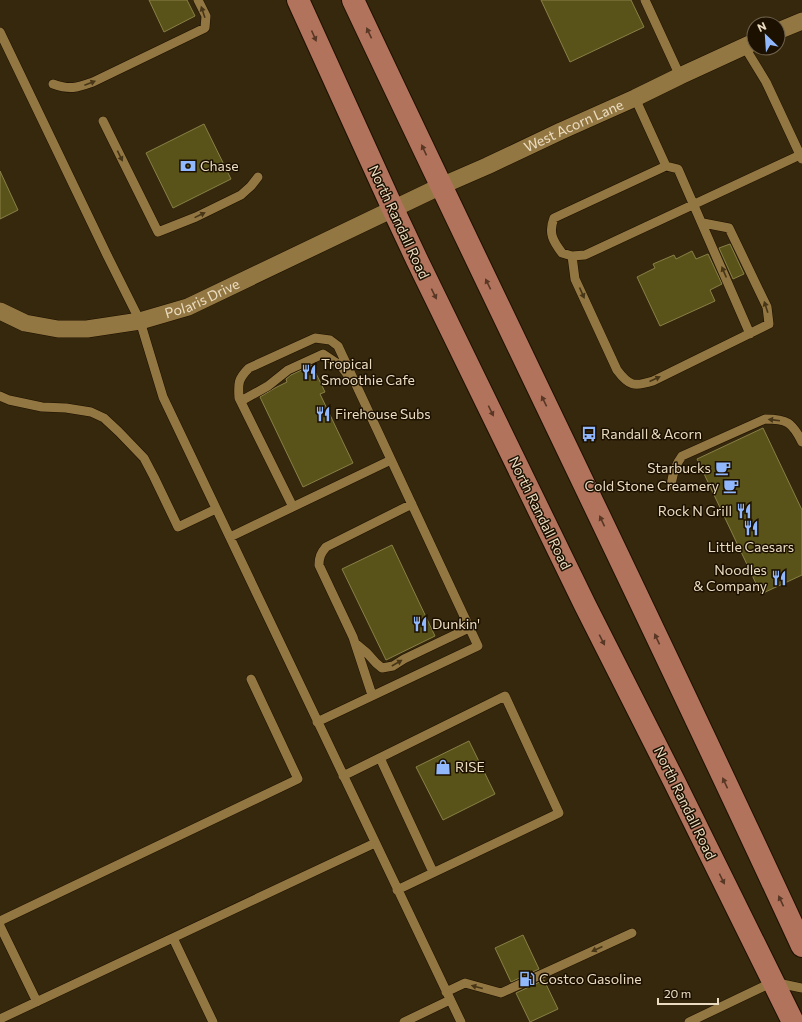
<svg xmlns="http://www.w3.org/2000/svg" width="802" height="1022" font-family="Commissioner,sans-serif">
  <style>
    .building { fill: #5a5319; stroke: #888047 }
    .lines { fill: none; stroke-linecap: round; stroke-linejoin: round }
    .lane-casing { stroke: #1d1000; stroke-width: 10 }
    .street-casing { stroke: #1d1000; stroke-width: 18 }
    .primary-casing { stroke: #1d1000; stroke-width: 24 }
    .lane { stroke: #937742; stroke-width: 9 }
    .street { stroke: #937742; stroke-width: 17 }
    .primary { stroke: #b2735d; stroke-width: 22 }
    .oneway { fill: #463517 }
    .oneway2 { fill: #583825 }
    .labels { text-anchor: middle; stroke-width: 3; stroke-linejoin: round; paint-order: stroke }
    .street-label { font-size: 14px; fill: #ebdcc1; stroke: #1c1100 }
    .poi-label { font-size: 14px; fill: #ebdcc1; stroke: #1c1100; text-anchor: start }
  </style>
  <rect width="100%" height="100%" fill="#36280c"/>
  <path class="building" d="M 149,0 L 187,0 L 195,16 L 164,32 Z
    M 541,0 L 631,0 L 644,27 L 570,62 Z
    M 204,124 L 231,179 L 173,208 L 146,153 Z
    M 0,171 L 18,210 L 0,219 Z
    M 730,244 L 744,274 L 733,279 L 719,248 Z
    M 692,251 L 696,259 L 708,254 L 722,284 L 710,290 L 715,301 L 660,326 L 637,277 L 655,268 L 653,264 L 674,255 L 676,259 Z
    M 312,365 L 325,392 L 320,394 L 353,463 L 303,487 L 260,397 L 275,388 L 287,382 L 286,379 L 291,375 Z
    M 763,428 L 802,510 L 802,575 L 761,594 L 697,459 Z
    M 392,545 L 435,636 L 386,660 L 342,569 Z
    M 469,741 L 495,794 L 443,820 L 416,767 Z
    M 523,935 L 539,969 L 511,982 L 495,948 Z
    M 544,980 L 558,1009 L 530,1022 L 516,993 Z"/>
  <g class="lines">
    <defs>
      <path id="lane" d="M 645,0 L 680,76
        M 0,32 L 107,255 L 140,321 L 163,397 L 461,1022
        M 744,46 L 766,82 L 802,159
        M 53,84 C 70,90 76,88 93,82 L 205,28 L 206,16 L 198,0
        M 635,98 L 666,166 L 554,218 C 548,233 553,241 562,253 L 572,256 L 585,255 L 800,155
        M 103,121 L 158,232 L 196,217 L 241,195 L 251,186 L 258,177
        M 666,166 L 678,169 L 750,334
        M 572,256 L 575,279 L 617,370 C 629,386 634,387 653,381 L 769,324 L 767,307 L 729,228 L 703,223
        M 0,396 L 9,400 L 42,407 L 66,408 L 91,412 L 104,418 L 119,432 L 144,458 L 154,477 L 178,527 L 216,509
        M 241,401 L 268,386 L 288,370 L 323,354 L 341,366 L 347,374
        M 671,485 C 673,474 675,465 682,456 L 765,419 C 787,419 792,422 802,442
        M 293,507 L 239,398 C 238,383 238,379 249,368 L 315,338 L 330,340 L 338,346 L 478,646 L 317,722
        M 230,537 L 391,460
        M 355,643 L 367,653 L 376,663 L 382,668 L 393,666 L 404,659 L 469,628
        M 372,695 L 353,637 L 319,565 C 319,557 321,553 326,547 L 412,504
        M 380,758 L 433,872
        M 343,776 L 505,696 L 559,813 L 397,890
        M 0,921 L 298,779 L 251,679
        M 0,926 L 37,1002
        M 173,938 L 213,1022
        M 446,992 L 465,983 L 501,993 L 632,933
        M 0,1019 L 375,843
        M 404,1022 L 450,1000
        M 689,1022 L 773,982 L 802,988"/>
      <g id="street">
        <path d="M 778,31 L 802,21"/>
        <path id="s1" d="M 0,311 L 25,323 L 58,329 L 87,329 L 140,321 L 188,307 L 441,186 L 487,166 L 561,131 L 635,98 L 680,76 L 754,42"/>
      </g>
      <path id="primary" d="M 298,0 L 393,209 L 417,260 L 585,605 L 674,781 L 793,1022
        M 353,0 C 502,316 656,629 802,946"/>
    </defs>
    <use href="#lane" class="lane-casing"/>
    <use href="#street" class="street-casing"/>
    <use href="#primary" class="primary-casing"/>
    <use href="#lane" class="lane"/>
    <use href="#street" class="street"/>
    <use href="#primary" class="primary"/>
  </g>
  <defs><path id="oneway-solid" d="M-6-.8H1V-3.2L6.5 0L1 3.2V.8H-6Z"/></defs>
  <g class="oneway">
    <use href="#oneway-solid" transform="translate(203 12) rotate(-109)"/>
    <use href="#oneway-solid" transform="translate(90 83) rotate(-21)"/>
    <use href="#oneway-solid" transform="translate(120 156) rotate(64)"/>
    <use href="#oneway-solid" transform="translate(200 215) rotate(-26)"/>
    <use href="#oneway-solid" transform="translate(724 272) rotate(-113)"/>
    <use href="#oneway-solid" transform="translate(582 293) rotate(66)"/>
    <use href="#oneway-solid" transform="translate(766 307) rotate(-108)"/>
    <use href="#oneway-solid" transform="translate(655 379) rotate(-24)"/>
    <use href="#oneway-solid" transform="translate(774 420) rotate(-173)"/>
    <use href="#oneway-solid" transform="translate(397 663) rotate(-30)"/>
    <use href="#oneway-solid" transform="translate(597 949) rotate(155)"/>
    <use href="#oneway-solid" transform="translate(477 987) rotate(-165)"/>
  </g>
  <g class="oneway2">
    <use href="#oneway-solid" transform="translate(369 33) rotate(-115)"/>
    <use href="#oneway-solid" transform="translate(314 36) rotate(66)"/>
    <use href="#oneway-solid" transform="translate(424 150) rotate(-115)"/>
    <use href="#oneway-solid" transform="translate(488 284) rotate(-116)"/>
    <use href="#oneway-solid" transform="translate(434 294) rotate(64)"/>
    <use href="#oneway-solid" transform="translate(544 401) rotate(-116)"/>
    <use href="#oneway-solid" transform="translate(491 411) rotate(64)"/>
    <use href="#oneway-solid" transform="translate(602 521) rotate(-115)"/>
    <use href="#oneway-solid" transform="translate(657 639) rotate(-115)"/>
    <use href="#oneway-solid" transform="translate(602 640) rotate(63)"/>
    <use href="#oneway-solid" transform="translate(725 783) rotate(-115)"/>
    <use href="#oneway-solid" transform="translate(722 879) rotate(64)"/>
    <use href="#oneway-solid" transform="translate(781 901) rotate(-115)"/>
  </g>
  <defs>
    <symbol id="bank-bare" viewBox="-9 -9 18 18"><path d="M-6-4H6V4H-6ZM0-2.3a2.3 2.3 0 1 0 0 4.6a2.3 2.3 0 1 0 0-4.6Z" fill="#91b8fd" stroke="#1c1100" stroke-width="2.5" paint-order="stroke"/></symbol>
    <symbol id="restaurant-bare" viewBox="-9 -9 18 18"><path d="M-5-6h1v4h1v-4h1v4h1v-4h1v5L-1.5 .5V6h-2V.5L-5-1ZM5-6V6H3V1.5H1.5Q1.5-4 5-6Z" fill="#91b8fd" stroke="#1c1100" stroke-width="2.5" paint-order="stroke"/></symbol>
    <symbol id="bus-bare" viewBox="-9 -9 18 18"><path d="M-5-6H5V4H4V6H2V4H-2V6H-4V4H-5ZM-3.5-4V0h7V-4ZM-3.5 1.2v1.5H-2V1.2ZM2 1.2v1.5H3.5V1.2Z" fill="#91b8fd" stroke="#1c1100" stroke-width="2.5" paint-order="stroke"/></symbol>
    <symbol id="cafe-bare" viewBox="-9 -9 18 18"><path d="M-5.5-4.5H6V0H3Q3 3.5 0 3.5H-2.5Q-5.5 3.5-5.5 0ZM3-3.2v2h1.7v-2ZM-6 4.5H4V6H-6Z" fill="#91b8fd" stroke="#1c1100" stroke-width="2.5" paint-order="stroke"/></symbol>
    <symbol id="shop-bare" viewBox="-9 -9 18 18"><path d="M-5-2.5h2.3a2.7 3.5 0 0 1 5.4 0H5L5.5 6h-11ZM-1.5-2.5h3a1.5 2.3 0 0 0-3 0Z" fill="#91b8fd" stroke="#1c1100" stroke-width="2.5" paint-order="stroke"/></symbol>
    <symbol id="fuel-bare" viewBox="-9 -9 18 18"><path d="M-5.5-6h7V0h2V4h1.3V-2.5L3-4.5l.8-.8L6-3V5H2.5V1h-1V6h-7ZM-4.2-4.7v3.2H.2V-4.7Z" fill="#91b8fd" stroke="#1c1100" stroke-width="2.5" paint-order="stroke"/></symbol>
  </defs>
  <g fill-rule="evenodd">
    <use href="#bank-bare" x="177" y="155" width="22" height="22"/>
    <use href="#restaurant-bare" x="298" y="361" width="22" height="22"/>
    <use href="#restaurant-bare" x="312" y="403" width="22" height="22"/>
    <use href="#bus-bare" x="578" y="423" width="22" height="22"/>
    <use href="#cafe-bare" x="712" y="457" width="22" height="22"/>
    <use href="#cafe-bare" x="720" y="475" width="22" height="22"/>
    <use href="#restaurant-bare" x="733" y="500" width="22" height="22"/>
    <use href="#restaurant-bare" x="740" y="517" width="22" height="22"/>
    <use href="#restaurant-bare" x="768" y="567" width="22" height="22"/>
    <use href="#restaurant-bare" x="409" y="613" width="22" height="22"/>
    <use href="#shop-bare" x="432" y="756" width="22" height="22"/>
    <use href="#fuel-bare" x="516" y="968" width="22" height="22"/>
  </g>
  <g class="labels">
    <g class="street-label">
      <text dy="5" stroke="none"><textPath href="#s1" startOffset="620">West Acorn Lane</textPath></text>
      <text transform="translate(399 222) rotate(65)" y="5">North Randall Road</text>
      <text dy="5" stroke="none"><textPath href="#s1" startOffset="210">Polaris Drive</textPath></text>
      <text transform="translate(540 513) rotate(64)" y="5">North Randall Road</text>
      <text transform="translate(685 803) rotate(64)" y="5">North Randall Road</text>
    </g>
    <g class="poi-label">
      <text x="200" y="171">Chase</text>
      <text x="321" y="369">Tropical<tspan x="321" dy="16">Smoothie Cafe</tspan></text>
      <text x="335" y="419">Firehouse Subs</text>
      <text x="601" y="439">Randall &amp; Acorn</text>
      <text x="711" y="473" text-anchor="end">Starbucks</text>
      <text x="719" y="491" text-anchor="end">Cold Stone Creamery</text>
      <text x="732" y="516" text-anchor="end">Rock N Grill</text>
      <text x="751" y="552" text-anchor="middle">Little Caesars</text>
      <text x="767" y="575" text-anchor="end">Noodles<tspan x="767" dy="16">&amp; Company</tspan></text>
      <text x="432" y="629">Dunkin'</text>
      <text x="455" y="772">RISE</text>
      <text x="539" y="984">Costco Gasoline</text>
    </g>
  </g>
  <g transform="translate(766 36) rotate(335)"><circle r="19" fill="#1c1100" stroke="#6f624d"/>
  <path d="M0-3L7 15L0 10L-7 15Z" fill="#91b8fd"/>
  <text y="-6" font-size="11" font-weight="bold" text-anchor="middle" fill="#ebdcc1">N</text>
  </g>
  <path d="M658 998v6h60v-6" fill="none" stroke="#ebdcc1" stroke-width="2"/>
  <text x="664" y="998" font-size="12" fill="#ebdcc1" stroke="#1c1100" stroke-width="3" paint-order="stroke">20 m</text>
</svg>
